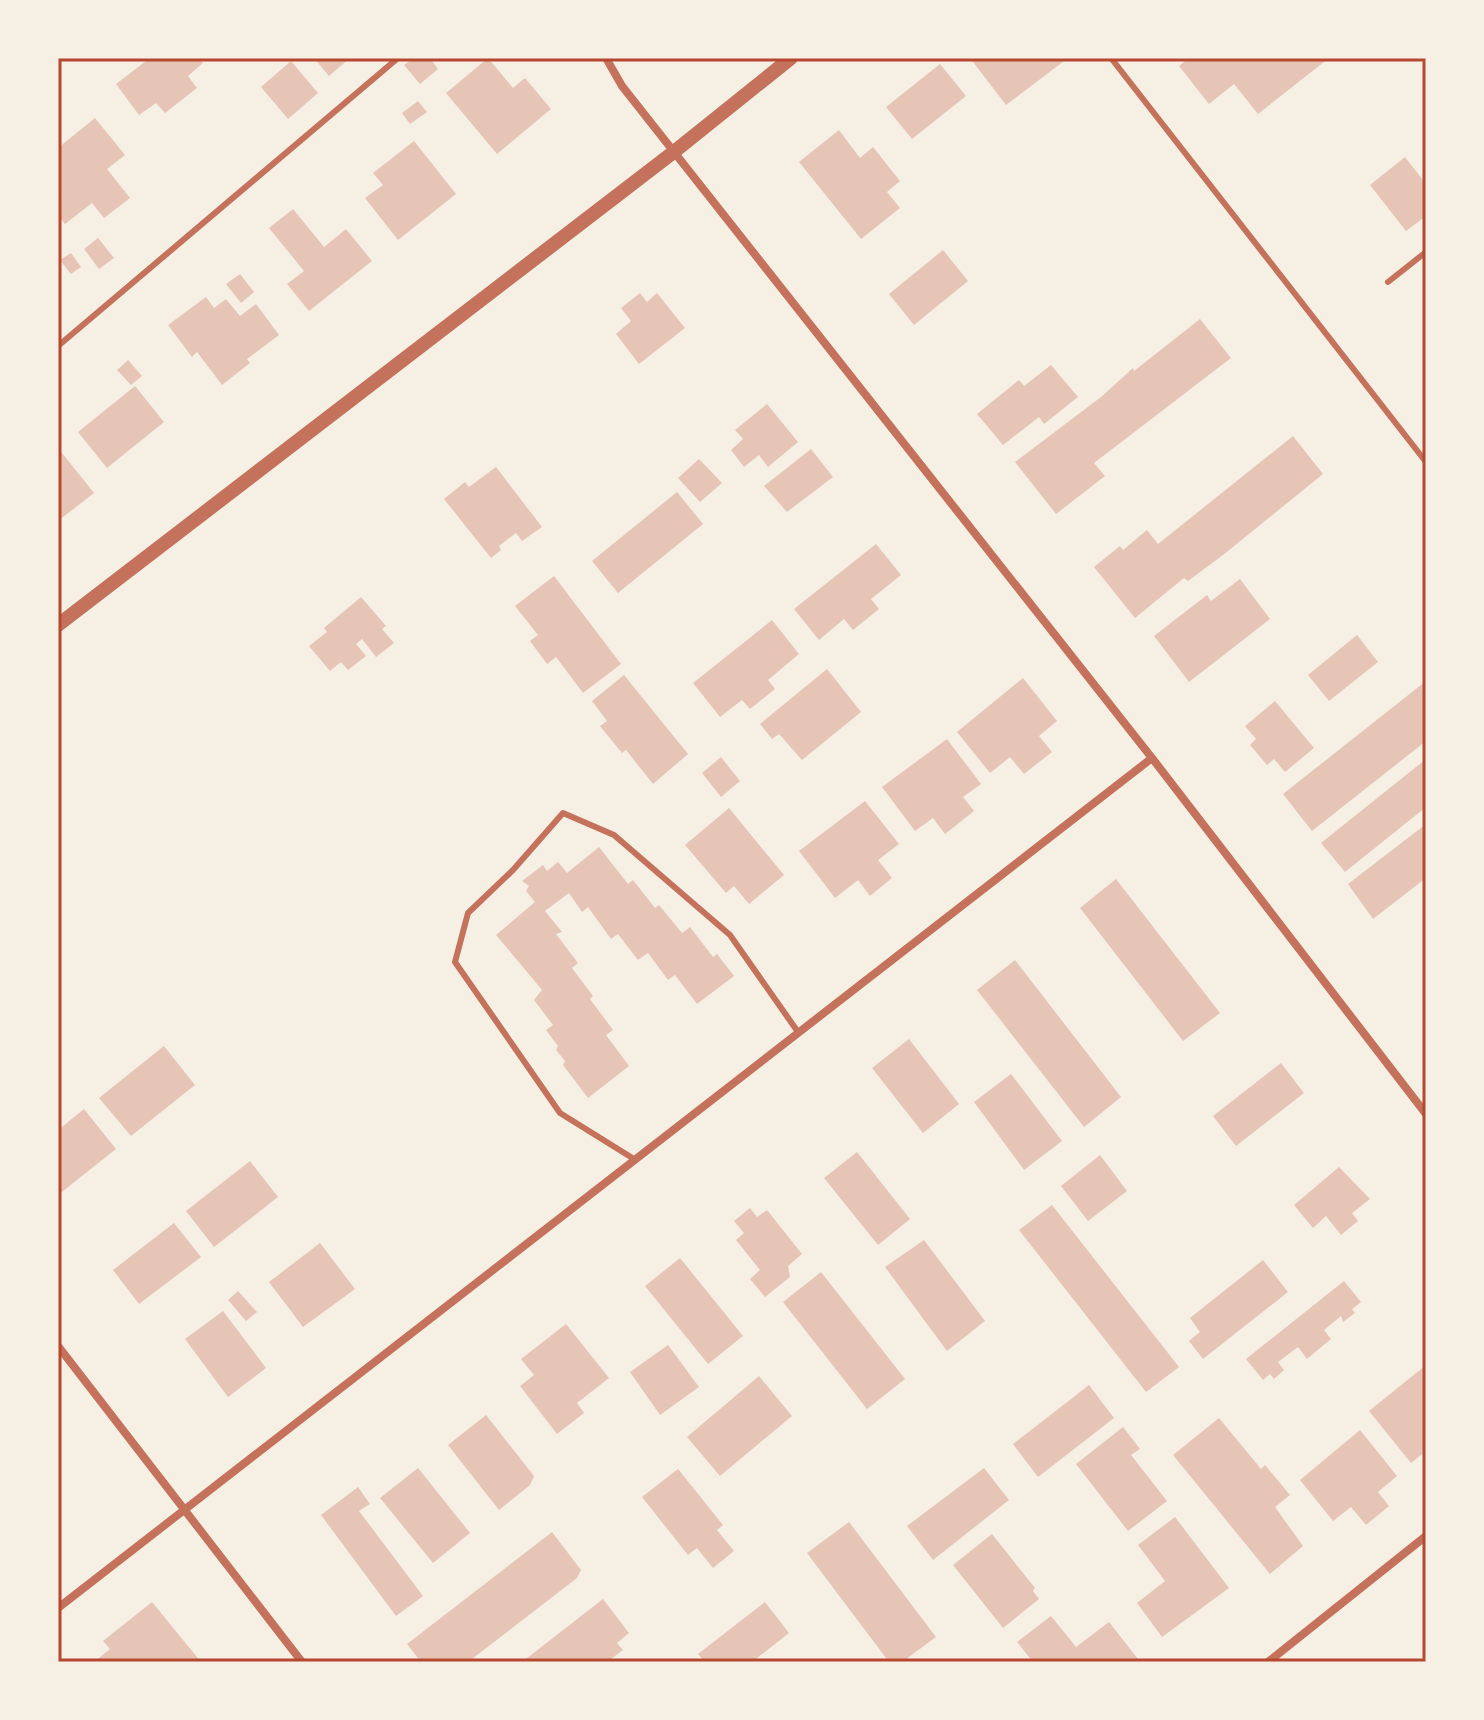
<svg xmlns="http://www.w3.org/2000/svg" width="1484" height="1720" font-family="Roboto,sans-serif">
  <style>
    .building { fill: #e6c5b7 }
    .lines { fill: none; stroke-linecap: round; stroke-linejoin: round }
    .service { stroke: #c5725c; stroke-width: 6 }
    .minor { stroke: #c5725c; stroke-width: 8 }
    .tertiary { stroke: #c5725c; stroke-width: 14 }
    .neatline { fill: none; stroke: #b5482f; stroke-width: 3 }
  </style>
  <rect width="100%" height="100%" fill="#f6efe4"/>
  <!-- building -->
  <path class="building" d="M 150,58 L 199,58 L 203,63 L 188,76 L 197,88 L 165,113 L 156,103 L 139,115 L 116,84 Z
    M 314,58 L 350,58 L 329,76 Z
    M 414,58 L 430,58 L 438,69 L 420,84 L 404,65 Z
    M 488,58 L 513,88 L 525,78 L 551,109 L 497,154 L 446,93 Z
    M 970,58 L 1068,58 L 1006,105 Z
    M 1189,58 L 1329,58 L 1258,114 L 1234,84 L 1209,104 L 1179,66 Z
    M 291,61 L 318,93 L 288,119 L 261,87 Z
    M 940,64 L 966,96 L 912,139 L 886,107 Z
    M 418,101 L 427,112 L 410,124 L 402,113 Z
    M 95,118 L 125,155 L 107,169 L 130,198 L 104,218 L 92,203 L 65,224 L 58,215 L 58,198 L 62,195 L 58,191 L 58,148 Z
    M 839,130 L 860,158 L 873,147 L 900,181 L 887,192 L 900,208 L 861,239 L 799,162 Z
    M 414,141 L 456,194 L 398,240 L 365,198 L 383,185 L 373,173 Z
    M 1405,157 L 1426,184 L 1426,216 L 1406,231 L 1370,185 Z
    M 293,209 L 324,247 L 346,229 L 372,261 L 309,311 L 287,284 L 304,271 L 269,228 Z
    M 98,238 L 114,258 L 99,269 L 84,249 Z
    M 943,250 L 968,281 L 914,325 L 889,294 Z
    M 71,253 L 81,267 L 71,274 L 60,260 Z
    M 240,274 L 254,292 L 241,303 L 226,284 Z
    M 640,293 L 647,302 L 657,293 L 685,328 L 639,364 L 616,334 L 631,321 L 621,308 Z
    M 206,297 L 214,308 L 226,299 L 240,316 L 256,304 L 279,335 L 247,359 L 250,363 L 222,385 L 197,352 L 192,357 L 168,325 Z
    M 1200,319 L 1231,358 L 1094,463 L 1105,476 L 1056,514 L 1015,462 L 1101,397 L 1133,368 L 1134,371 Z
    M 128,360 L 142,376 L 131,385 L 117,370 Z
    M 1051,365 L 1078,397 L 1044,424 L 1039,417 L 1003,445 L 977,414 L 1019,380 L 1024,386 Z
    M 135,386 L 164,422 L 107,468 L 78,432 Z
    M 767,404 L 798,442 L 768,467 L 759,455 L 744,467 L 731,450 L 743,439 L 735,430 Z
    M 1293,436 L 1323,474 L 1223,555 L 1188,581 L 1184,578 L 1135,618 L 1094,567 L 1120,546 L 1123,550 L 1147,530 L 1158,544 Z
    M 58,448 L 94,493 L 58,521 Z
    M 811,449 L 833,477 L 787,512 L 764,486 Z
    M 699,459 L 722,483 L 700,502 L 678,478 Z
    M 496,467 L 542,527 L 522,541 L 516,533 L 499,546 L 501,550 L 491,558 L 444,499 L 465,482 L 469,487 Z
    M 677,492 L 703,524 L 618,593 L 592,561 Z
    M 876,544 L 901,575 L 871,599 L 879,609 L 853,630 L 844,619 L 819,640 L 794,609 Z
    M 554,576 L 621,664 L 583,693 L 556,657 L 547,664 L 530,641 L 538,635 L 515,606 Z
    M 1240,579 L 1270,619 L 1189,682 L 1154,636 L 1207,595 L 1211,601 Z
    M 361,597 L 386,626 L 382,629 L 394,643 L 376,657 L 362,639 L 356,644 L 366,656 L 348,670 L 341,662 L 330,671 L 309,646 L 327,632 L 324,628 Z
    M 772,620 L 799,654 L 768,680 L 775,689 L 750,709 L 742,700 L 720,717 L 693,683 Z
    M 1357,635 L 1378,662 L 1329,701 L 1308,675 Z
    M 827,669 L 861,712 L 802,760 L 779,734 L 772,739 L 760,724 Z
    M 624,675 L 688,754 L 653,784 L 626,750 L 622,753 L 600,726 L 607,721 L 592,701 Z
    M 1023,678 L 1057,721 L 1039,736 L 1052,752 L 1024,774 L 1010,757 L 990,773 L 957,732 Z
    M 1426,681 L 1426,741 L 1312,831 L 1283,794 Z
    M 1275,701 L 1314,748 L 1285,772 L 1274,759 L 1267,765 L 1250,745 L 1256,739 L 1245,726 Z
    M 947,739 L 981,784 L 963,797 L 974,811 L 945,834 L 933,818 L 915,831 L 882,787 Z
    M 721,757 L 740,781 L 721,797 L 702,773 Z
    M 1426,759 L 1426,807 L 1345,872 L 1321,843 Z
    M 865,801 L 899,844 L 878,860 L 892,878 L 870,896 L 858,880 L 835,898 L 799,851 Z
    M 729,808 L 784,875 L 749,904 L 734,886 L 726,893 L 685,845 Z
    M 1426,824 L 1426,878 L 1373,919 L 1348,884 Z
    M 599,847 L 628,884 L 633,880 L 655,908 L 659,905 L 682,933 L 690,927 L 713,957 L 717,954 L 734,976 L 697,1004 L 675,975 L 668,980 L 648,953 L 638,960 L 618,934 L 611,939 L 588,907 L 582,912 L 569,893 L 545,911 L 562,932 L 556,934 L 578,963 L 572,968 L 593,996 L 590,999 L 613,1030 L 606,1035 L 629,1066 L 588,1098 L 563,1065 L 565,1061 L 556,1050 L 558,1046 L 546,1030 L 553,1025 L 534,1000 L 542,990 L 496,935 L 535,902 L 526,891 L 529,886 L 522,881 L 543,865 L 547,871 L 558,862 L 567,873 Z
    M 1116,879 L 1220,1013 L 1183,1041 L 1080,908 Z
    M 1015,960 L 1121,1097 L 1084,1127 L 977,990 Z
    M 909,1039 L 959,1104 L 923,1133 L 872,1068 Z
    M 164,1046 L 195,1085 L 131,1136 L 99,1098 Z
    M 1281,1063 L 1304,1093 L 1236,1146 L 1213,1116 Z
    M 1011,1074 L 1062,1141 L 1024,1170 L 974,1102 Z
    M 84,1109 L 116,1149 L 58,1195 L 58,1130 Z
    M 857,1152 L 910,1219 L 878,1245 L 824,1178 Z
    M 1100,1155 L 1127,1191 L 1088,1221 L 1061,1186 Z
    M 250,1161 L 278,1197 L 214,1247 L 186,1211 Z
    M 1339,1167 L 1370,1199 L 1352,1213 L 1358,1221 L 1341,1235 L 1326,1216 L 1313,1228 L 1294,1205 Z
    M 1052,1205 L 1179,1367 L 1146,1392 L 1019,1230 Z
    M 750,1208 L 757,1217 L 767,1210 L 802,1254 L 788,1266 L 790,1277 L 765,1297 L 750,1279 L 760,1270 L 736,1240 L 744,1233 L 734,1221 Z
    M 174,1223 L 201,1257 L 139,1304 L 113,1270 Z
    M 924,1240 L 985,1321 L 947,1351 L 885,1267 Z
    M 320,1243 L 355,1289 L 303,1327 L 269,1282 Z
    M 680,1258 L 743,1336 L 708,1364 L 645,1286 Z
    M 1263,1260 L 1288,1292 L 1203,1359 L 1189,1341 L 1200,1332 L 1190,1318 Z
    M 821,1272 L 905,1379 L 867,1409 L 783,1302 Z
    M 1344,1281 L 1361,1302 L 1352,1309 L 1355,1313 L 1343,1322 L 1341,1316 L 1324,1330 L 1331,1339 L 1307,1359 L 1298,1347 L 1278,1362 L 1284,1370 L 1274,1379 L 1270,1374 L 1263,1380 L 1246,1359 Z
    M 238,1291 L 257,1312 L 246,1321 L 228,1300 Z
    M 223,1311 L 266,1368 L 228,1397 L 185,1339 Z
    M 566,1324 L 609,1378 L 577,1403 L 584,1413 L 557,1434 L 520,1386 L 534,1375 L 521,1359 Z
    M 668,1345 L 699,1387 L 660,1415 L 630,1372 Z
    M 1426,1365 L 1426,1451 L 1411,1463 L 1369,1411 Z
    M 759,1376 L 792,1416 L 720,1476 L 687,1437 Z
    M 1089,1385 L 1114,1418 L 1038,1477 L 1013,1444 Z
    M 486,1415 L 534,1476 L 530,1485 L 499,1510 L 448,1445 Z
    M 1219,1418 L 1261,1469 L 1265,1465 L 1290,1495 L 1275,1507 L 1303,1546 L 1270,1574 L 1173,1455 Z
    M 1123,1427 L 1140,1449 L 1131,1455 L 1167,1501 L 1128,1531 L 1076,1464 Z
    M 1360,1430 L 1397,1476 L 1378,1492 L 1389,1506 L 1366,1525 L 1351,1507 L 1333,1521 L 1300,1480 Z
    M 418,1468 L 470,1533 L 433,1563 L 380,1498 Z
    M 984,1468 L 1009,1500 L 933,1560 L 907,1526 Z
    M 678,1469 L 723,1525 L 717,1530 L 734,1551 L 713,1568 L 697,1548 L 688,1555 L 642,1497 Z
    M 358,1487 L 370,1504 L 359,1511 L 423,1596 L 396,1616 L 321,1515 Z
    M 1175,1517 L 1229,1588 L 1162,1637 L 1137,1603 L 1165,1581 L 1138,1545 Z
    M 849,1522 L 936,1637 L 902,1662 L 889,1662 L 807,1553 Z
    M 552,1532 L 581,1570 L 577,1578 L 468,1662 L 421,1662 L 407,1644 Z
    M 992,1534 L 1035,1588 L 1033,1591 L 1039,1599 L 1003,1628 L 953,1565 Z
    M 603,1599 L 629,1633 L 617,1643 L 623,1650 L 607,1662 L 522,1662 Z
    M 152,1602 L 201,1662 L 94,1662 L 110,1649 L 103,1641 Z
    M 765,1602 L 789,1633 L 752,1662 L 705,1662 L 698,1654 Z
    M 1051,1616 L 1076,1647 L 1109,1622 L 1138,1659 L 1134,1662 L 1033,1662 L 1017,1642 Z"/>
  <g class="lines">
    <!-- service -->
    <path class="service" d="M 1111,58 L 1426,462
      M 1388,282 L 1426,252
      M 58,346 L 398,58
      M 634,1159 L 560,1113 L 455,962 L 468,913 L 513,870 L 563,813 L 614,835 L 730,935 L 798,1032"/>
    <!-- minor -->
    <path class="minor" d="M 606,58 L 622,86 L 1152,758 L 1426,1114
      M 58,1346 L 302,1662
      M 58,1608 L 1152,758
      M 1268,1662 L 1426,1536"/>
    <!-- tertiary -->
    <path class="tertiary" d="M 58,625 L 675,151 L 791,58"/>
  </g>
  <!-- border -->
  <rect width="1484" height="1720" fill="none" stroke="#f6efe4" stroke-width="120"/>
  <rect x="60" y="60" width="1364" height="1600" class="neatline"/>
</svg>
